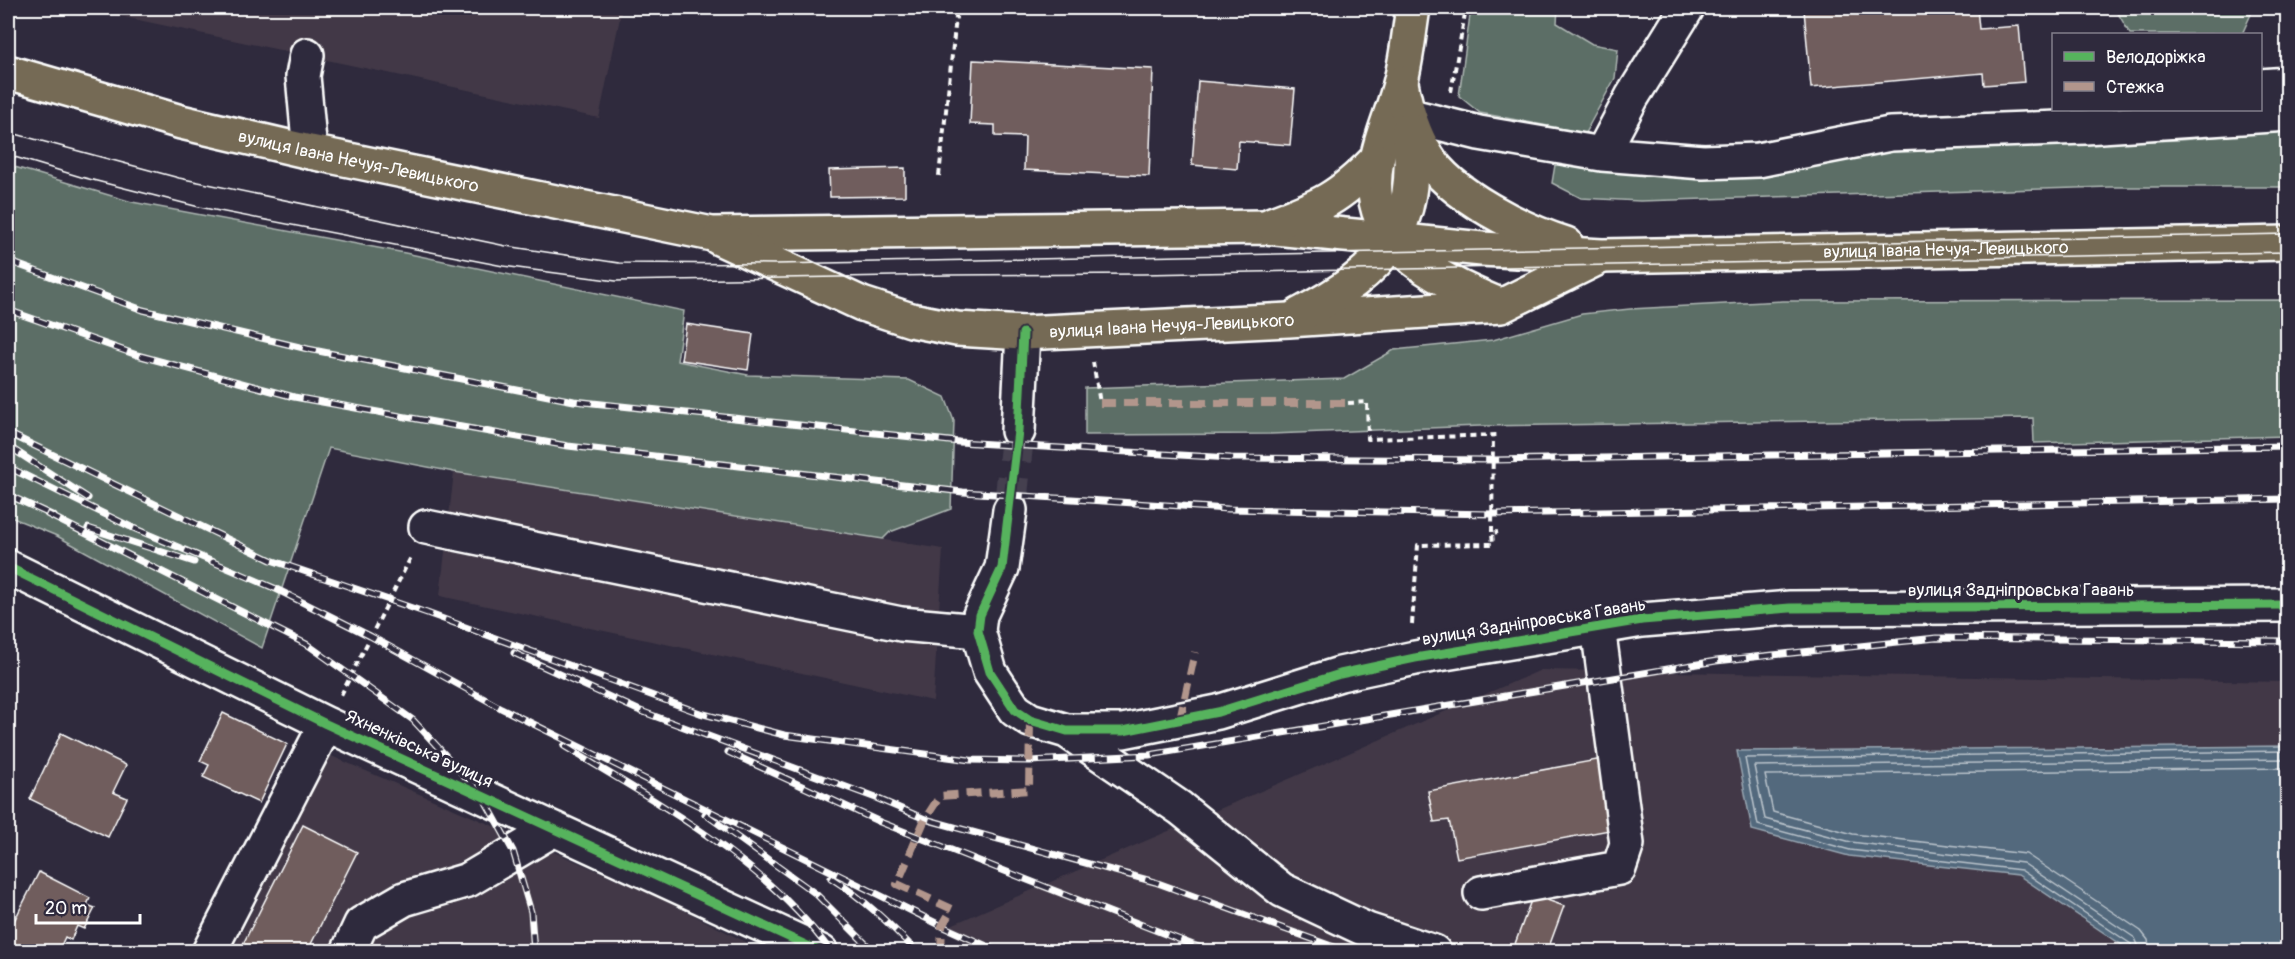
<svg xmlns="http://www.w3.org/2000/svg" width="2295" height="959" font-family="Pangolin,sans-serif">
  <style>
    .built { fill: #423947 }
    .green { fill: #5b6e66; stroke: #adb6b2; stroke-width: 1.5 }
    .water { fill: #52697d; stroke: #97a5b1; stroke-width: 1.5 }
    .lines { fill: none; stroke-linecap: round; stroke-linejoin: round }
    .shore { stroke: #bac3cb; stroke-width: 1.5 }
    .building { fill: #705d5d; stroke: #fff; stroke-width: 1.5 }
    .minor-tunnel { stroke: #443f50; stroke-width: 33; stroke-dasharray: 33 16; stroke-linecap: butt }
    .minor-casing { stroke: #fff; stroke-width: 38 }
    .major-casing { stroke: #fff; stroke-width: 38 }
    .path { stroke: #fff; stroke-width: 4; stroke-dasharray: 6 4.5; stroke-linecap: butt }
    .minor { stroke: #2f2a3d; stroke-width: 33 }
    .major { stroke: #756a55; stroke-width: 33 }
    .tram { stroke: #fff; stroke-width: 1.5 }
    .rail-casing { stroke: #fff; stroke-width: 7 }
    .rail { stroke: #2f2a3d; stroke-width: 4.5; stroke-dasharray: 14; stroke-linecap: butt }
    .quiet { stroke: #b2968c; stroke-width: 8; stroke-dasharray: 15 8; stroke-linecap: butt }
    .cycleway-casing { stroke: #2f2a3d; stroke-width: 13 }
    .cycleway { stroke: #56b35d; stroke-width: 9 }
    .labels { text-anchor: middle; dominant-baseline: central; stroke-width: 6; stroke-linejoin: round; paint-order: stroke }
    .street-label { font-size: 18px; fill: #fff; stroke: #2f2a3d }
  </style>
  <rect width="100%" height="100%" fill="#2f2a3d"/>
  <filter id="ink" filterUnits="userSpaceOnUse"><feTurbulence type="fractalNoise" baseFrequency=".0167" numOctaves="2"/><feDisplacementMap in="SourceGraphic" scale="12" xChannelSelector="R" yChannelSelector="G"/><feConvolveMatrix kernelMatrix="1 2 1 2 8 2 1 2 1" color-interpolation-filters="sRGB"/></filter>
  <g filter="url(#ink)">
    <!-- built -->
    <path class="built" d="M 117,8 L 622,8 L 599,118 L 115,15 Z
      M 454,472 L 943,549 L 933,701 L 440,596 Z
      M 1541,670 L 2287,682 L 2287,951 L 984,952 L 942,929 Z
      M 329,755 L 658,897 L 763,951 L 232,952 Z"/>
    <!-- green -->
    <path class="green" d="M 1471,8 L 1558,8 L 1557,23 L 1592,44 L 1618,49 L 1615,78 L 1585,133 L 1480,113 L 1459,96 Z
      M 2115,8 L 2287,8 L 2288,12 L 2252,12 L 2242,34 L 2130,34 Z
      M 2287,130 L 2287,187 L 2110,187 L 1640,201 L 1581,198 L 1552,183 L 1555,165 L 1570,159 L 2180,140 Z
      M 8,165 L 132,202 L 405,253 L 684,311 L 677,361 L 748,375 L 909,380 L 945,397 L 954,421 L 951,509 L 890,532 L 883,539 L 454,472 L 329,448 L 262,648 L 57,536 L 8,516 Z
      M 2287,300 L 2287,436 L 2034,443 L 2033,418 L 1480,426 L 1271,434 L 1085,435 L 1085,388 L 1344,379 L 1394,350 L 1493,340 L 1582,314 L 1630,309 L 1783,301 Z"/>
    <!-- water -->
    <path class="water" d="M 2287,746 L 2287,952 L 2131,951 L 2018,875 L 1849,856 L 1752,830 L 1737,751 Z"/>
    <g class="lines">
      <!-- shore -->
      <path class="shore" d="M 2133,952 L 2131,944 L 2021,870 L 1850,850 L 1758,825 L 1745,758 L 2288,751
        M 2141,952 L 2135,938 L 2023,863 L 1851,842 L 1765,819 L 1754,766 L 2288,759
        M 2150,952 L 2148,940 L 2141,931 L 2026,854 L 1853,834 L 1773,812 L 1765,775 L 2288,768"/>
    </g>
    <!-- building -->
    <path class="building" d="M 1836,8 L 1977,8 L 1979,29 L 2019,26 L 2024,82 L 1984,85 L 1983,73 L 1811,88 L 1804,10 Z
      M 973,60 L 1153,69 L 1149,176 L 1024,170 L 1025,137 L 995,136 L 995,125 L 970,124 Z
      M 1198,81 L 1295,89 L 1290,145 L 1239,141 L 1237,169 L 1192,165 Z
      M 905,168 L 905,196 L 830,197 L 829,170 Z
      M 686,324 L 753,334 L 748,370 L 681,360 Z
      M 223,713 L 287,744 L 259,803 L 203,777 L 209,765 L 200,761 Z
      M 61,733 L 126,765 L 113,792 L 127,798 L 108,837 L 30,799 Z
      M 1602,759 L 1615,829 L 1457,858 L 1449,820 L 1434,822 L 1428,791 Z
      M 303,825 L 357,852 L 307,952 L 239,952 Z
      M 39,872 L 90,898 L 87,905 L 95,908 L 84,929 L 77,926 L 71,940 L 65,937 L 58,952 L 8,952 L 8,933 Z
      M 1533,895 L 1564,906 L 1547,952 L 1512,952 Z"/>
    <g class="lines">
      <!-- minor-tunnel -->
      <path class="minor-tunnel" d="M 1010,510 L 1018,431"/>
      <!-- minor casing -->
      <g class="minor-casing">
        <path id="minor" d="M 307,55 L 303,76 L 310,152
          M 2260,86 L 2288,84
          M 1407,115 L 1479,133 L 1602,154 L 1703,162 L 1758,160 L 1890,134 L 2085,127 L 2288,114
          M 1602,154 L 1632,97 L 1687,8
          M 1018,431 L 1023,333
          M 1010,510 L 1002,568 L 980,615 L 978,631 L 990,672 L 1015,710 L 1030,720 L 1067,731 L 1123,731 L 1218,712 L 1340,674 L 1415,658 L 1642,620 L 1790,608 L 2288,605
          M 426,527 L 901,624 L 978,631
          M 8,567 L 326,724 L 821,952
          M 1067,731 L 1180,808 L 1282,890 L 1367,930 L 1434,952
          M 1481,893 L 1619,868 L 1627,844 L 1598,627
          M 209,952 L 326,724
          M 348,952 L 361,924 L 404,899 L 468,880 L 554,829"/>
      </g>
      <!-- major casing -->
      <g class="major-casing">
        <g id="major">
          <path d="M 1413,8 C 1409,32 1407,57 1401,80 C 1395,107 1382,133 1377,160 C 1360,243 1433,277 1497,304"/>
          <path id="s1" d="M 8,72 L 181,122 L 310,152 L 712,234 L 1266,227 L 1482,249 L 1602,256 L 2288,243"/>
          <path d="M 1401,83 C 1406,109 1413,133 1427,156 C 1450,195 1524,231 1566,244"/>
          <path d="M 1272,224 C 1321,206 1339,198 1376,160"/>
          <path id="s2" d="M 719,238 L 862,304 L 911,320 L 957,329 L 1023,333 L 1289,320 L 1501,306 L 1600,257"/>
          <path d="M 1299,315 C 1384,271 1421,229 1409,129"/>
        </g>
      </g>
      <!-- path -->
      <path class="path" d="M 1451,92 L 1466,8
        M 939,176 L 957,8
        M 1093,362 L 1100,403
        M 1348,403 L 1367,402 L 1368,439 L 1500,435
        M 1492,532 L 1493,434
        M 1412,624 L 1418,545 L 1493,544 L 1492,533 L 1498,532
        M 341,695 L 411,557"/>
      <!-- minor -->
      <use href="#minor" class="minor"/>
      <!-- major -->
      <use href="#major" class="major"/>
      <!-- tram -->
      <path class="tram" d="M 8,132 L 179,178 L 506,246 L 619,263 L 776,264 L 2288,234
        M 8,155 L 81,177 L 199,207 L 503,266 L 616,281 L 949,275 L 1143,274 L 2288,252"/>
      <!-- rail casing -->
      <g class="rail-casing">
        <path id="rail" d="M 8,261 L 143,310 L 308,349 L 574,401 L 959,442 L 1231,458 L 1494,460 L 2288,446
          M 8,310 L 137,355 L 294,397 L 568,446 L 963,492 L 1228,509 L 1493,514 L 2288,499
          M 8,433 L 271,560 L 427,613 L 700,713 L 784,735 L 970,760 L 1030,761 L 1149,755 L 1716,661 L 1936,638 L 2288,641
          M 8,446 L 88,498
          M 8,467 L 131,527 L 274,588 L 370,636 L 501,708 L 942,926 L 1000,952
          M 8,495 L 54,516
          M 47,514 L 308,645 L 413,720 L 482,795 L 513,851 L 531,912 L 534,952
          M 88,528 L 194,562
          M 514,653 L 638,710 L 876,798 L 925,819 L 1155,882 L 1348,952
          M 564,746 C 659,804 765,860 831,952
          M 728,752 L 880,822 L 1211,952
          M 705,814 L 816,894 L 874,952
          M 831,878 C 864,899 890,924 917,952"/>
      </g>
      <!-- rail -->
      <use href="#rail" class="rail"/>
      <!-- quiet -->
      <path class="quiet" d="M 1100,403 L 1348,403
        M 1180,720 L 1195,652
        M 941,952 L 942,926 L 952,909 L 897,884 L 925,819 L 940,796 L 1029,790 L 1030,720"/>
      <!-- cycleway casing -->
      <g class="cycleway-casing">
        <path id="cycleway" d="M 1023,333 L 1018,431 L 1002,568 L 980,615 L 978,631 L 990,672 L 1015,710 L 1030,720 L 1067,731 L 1123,731 L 1218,712 L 1340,674 L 1415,658 L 1642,620 L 1790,608 L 2288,605
          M 8,567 L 326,724 L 821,952"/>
      </g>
      <!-- cycleway -->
      <use href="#cycleway" class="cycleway"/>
    </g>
  </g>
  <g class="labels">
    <!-- street labels -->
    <g class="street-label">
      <text stroke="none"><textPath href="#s1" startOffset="362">вулиця Івана Нечуя-Левицького</textPath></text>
      <text stroke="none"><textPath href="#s1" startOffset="1958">вулиця Івана Нечуя-Левицького</textPath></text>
      <text stroke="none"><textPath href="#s2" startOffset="471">вулиця Івана Нечуя-Левицького</textPath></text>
      <text x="2021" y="590">вулиця Задніпровська Гавань</text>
      <text transform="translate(1534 622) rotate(-9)">вулиця Задніпровська Гавань</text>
      <text transform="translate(419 749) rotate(25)">Яхненківська вулиця</text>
    </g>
  </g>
  <!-- margin -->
  <rect width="2295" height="959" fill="none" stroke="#2f2a3d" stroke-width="30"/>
  <rect x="15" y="15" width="2265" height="929" fill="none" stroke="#fff" stroke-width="2" filter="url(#ink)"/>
  <!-- legend -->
  <rect x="2052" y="33" width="210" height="78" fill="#2f2a3d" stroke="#827f8b" stroke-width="1.5"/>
  <rect x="2064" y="52" width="30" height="9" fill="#56b35d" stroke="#827f8b" stroke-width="1.5"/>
  <text x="2106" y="63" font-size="18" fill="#ffffff">Велодоріжка</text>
  <rect x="2064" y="82" width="30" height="9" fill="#b2968c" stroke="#827f8b" stroke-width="1.5"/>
  <text x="2106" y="93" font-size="18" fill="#ffffff">Стежка</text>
  <!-- scale -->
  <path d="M36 914v9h104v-9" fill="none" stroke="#ffffff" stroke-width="3"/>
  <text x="45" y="914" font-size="18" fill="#ffffff" stroke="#2f2a3d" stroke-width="4.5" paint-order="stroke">20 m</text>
</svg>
